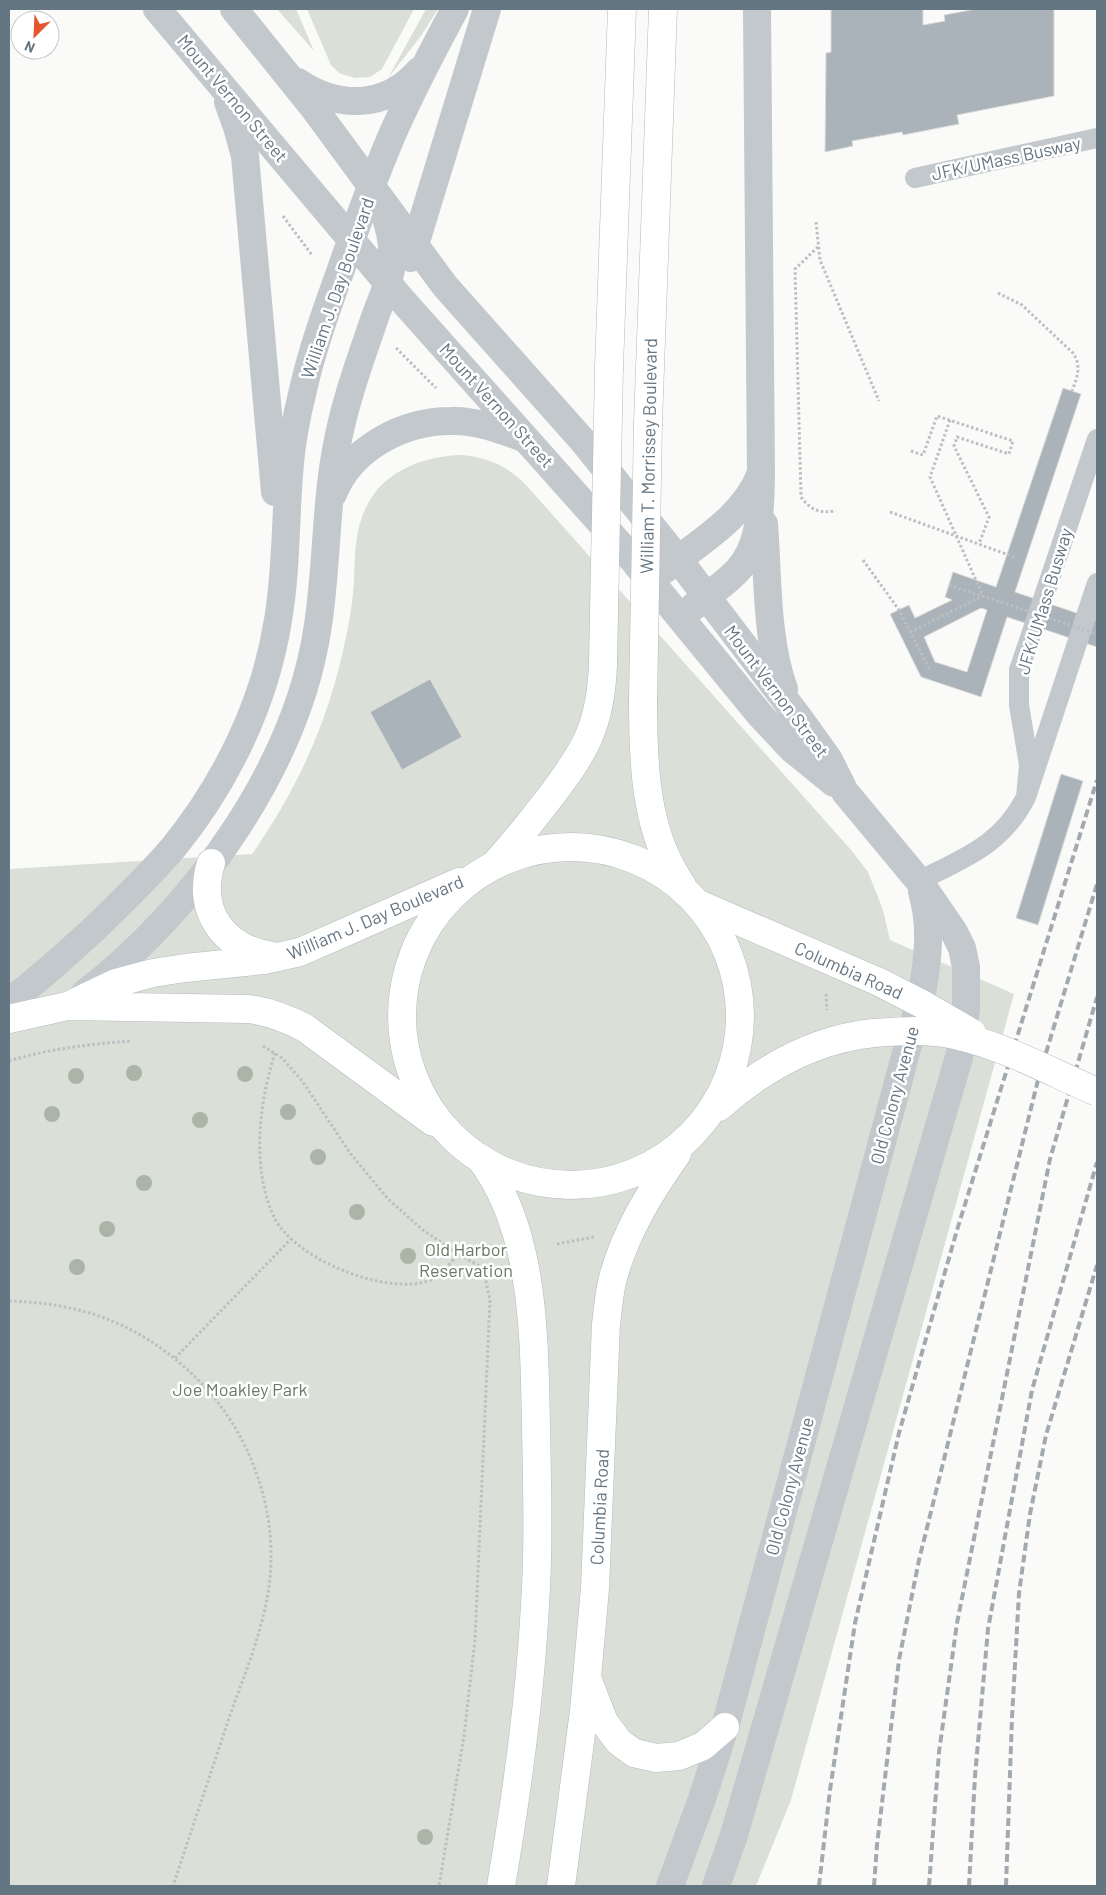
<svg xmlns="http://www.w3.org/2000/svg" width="1106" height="1895" font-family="Barlow,sans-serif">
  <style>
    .green { fill: #dadfd7 }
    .building { fill: #aab3b9; stroke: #dcdcda; fill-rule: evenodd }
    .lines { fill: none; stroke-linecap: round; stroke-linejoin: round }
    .primary-casing { stroke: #b5babe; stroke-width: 29 }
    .path { stroke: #bbbfc2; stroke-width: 3; stroke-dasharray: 2.5 2.5; stroke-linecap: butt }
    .service { stroke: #c3c8cc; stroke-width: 20 }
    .tertiary { stroke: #c3c8cc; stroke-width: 28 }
    .primary { stroke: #fff; stroke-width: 28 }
    .rail { stroke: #a2aab0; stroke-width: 4; stroke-dasharray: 8 4; stroke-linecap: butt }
    .primary-bridge-casing { stroke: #b5babe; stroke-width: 29; stroke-linecap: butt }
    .path-bridge { stroke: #bbbfc2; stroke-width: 3; stroke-dasharray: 2.5 2.5; stroke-linecap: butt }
    .primary-bridge { stroke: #fff; stroke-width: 28 }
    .tree { fill: #aab4a7 }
    .labels { text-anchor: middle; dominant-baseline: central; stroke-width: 5; stroke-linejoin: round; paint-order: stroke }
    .street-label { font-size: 18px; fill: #657683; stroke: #fff }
    .park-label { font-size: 18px; fill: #687a64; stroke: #fff }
  </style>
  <rect width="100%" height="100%" fill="#fafaf8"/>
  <!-- green -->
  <path class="green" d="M 277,9 L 296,9 L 314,51 Z
    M 307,9 L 414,9 L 382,69 L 370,77 L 355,78 L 339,73 L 331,65 Z
    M 426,9 L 438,9 L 421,36 L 388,78 Z
    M 461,455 C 487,457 508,466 526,485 L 852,851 L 868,872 L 883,910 L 890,940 L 1014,994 L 791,1800 L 756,1886 L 9,1886 L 9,869 L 252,854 C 299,787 330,717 346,637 C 350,618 353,599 354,581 C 355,550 355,520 374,494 C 394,467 429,456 461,455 Z"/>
  <!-- building -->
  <path class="building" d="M 831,9 L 923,9 L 923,25 L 945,21 L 944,15 L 976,9 L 1054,9 L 1054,96 L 957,115 L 959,124 L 903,135 L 902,132 L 852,141 L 853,146 L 825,152 L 826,53 L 831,52 Z
    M 1063,388 L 1081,394 L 1015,592 L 1097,620 L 1097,647 L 1007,617 L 981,697 L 921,677 L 890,614 L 909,605 L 915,618 L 952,600 L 945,597 L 953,572 L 996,587 ZM 981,608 L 987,610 L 967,672 L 935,662 L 924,637 Z
    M 430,679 L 462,737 L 402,770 L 370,712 Z
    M 1061,774 L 1083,781 L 1038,925 L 1016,918 Z"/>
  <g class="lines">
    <!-- primary casing -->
    <g class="primary-casing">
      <path id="primary" d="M 609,367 L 622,9
        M 648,423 L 663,9
        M 643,702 C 643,764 645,833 682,885
        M402 1016a169 169 0 1 1 338 0a169 169 0 1 1-338 0Z
        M 211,863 C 196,912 224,949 273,956
        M 496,863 C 514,843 531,822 547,801 C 585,752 601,726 603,663
        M 699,904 L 879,982
        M 70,1005 L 116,983 L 153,973 L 185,968 L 264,960 L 300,952 L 459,882
        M 9,1019 L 67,1006 L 249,1009 C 269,1012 286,1018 305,1028 L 433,1122
        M 719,1107 C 764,1067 814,1039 874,1033
        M 480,1158 C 535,1230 534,1337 536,1424 C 537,1484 539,1545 535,1605 C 530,1699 517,1793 501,1886
        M 589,1683 L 604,1722 L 619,1742 L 634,1753 L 656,1758 L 679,1756 L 703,1746 L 725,1727
        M 561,1886 L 584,1711 L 595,1588 L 606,1324 C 608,1309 609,1293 613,1278 C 625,1233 650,1192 677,1154"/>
    </g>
    <!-- path -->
    <path class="path" d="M 283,216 L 312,255
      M 816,222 L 820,260 L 879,401
      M 818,247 L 795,269 L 801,497 C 811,511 820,513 836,511
      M 998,293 L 1022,305 L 1073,353 C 1082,366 1077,378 1072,391
      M 396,348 L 436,388
      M 911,451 L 923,455 L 937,416 L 1013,441 L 1009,454 L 957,437 L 954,446 L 989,517 L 979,544
      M 890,512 L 1017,558
      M 863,560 L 899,610 L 930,670
      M 910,632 L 983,596
      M 826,994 L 827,1010
      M 263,1046 L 282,1058 L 303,1082 L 350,1153 L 388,1199 L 423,1230 L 458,1254 L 483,1268 L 490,1300 L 475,1640 L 464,1736 L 439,1886
      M 275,1053 C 259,1103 251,1168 274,1217 C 294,1259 387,1297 431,1280 C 443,1275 450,1263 458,1254
      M 9,1061 C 48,1049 90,1044 131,1041
      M 557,1244 L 594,1237
      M 9,1301 C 81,1303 137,1323 190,1372 C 251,1428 283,1517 267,1599 C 259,1641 242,1681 228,1721 C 210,1776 191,1831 173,1886
      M 175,1358 L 291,1239"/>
    <!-- service -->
    <path class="service" d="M 915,178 L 1097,138
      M 1026,797 L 1029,765 L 1019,705 L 1019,670 L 1097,439
      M 919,881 C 964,858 1002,845 1026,797 L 1097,583"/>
    <!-- tertiary -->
    <path class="tertiary" d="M 157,9 L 402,300 L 624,549 L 761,716 L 792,749 L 834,783
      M 234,9 L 313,107 L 445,286 L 583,441 L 678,559 L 799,718 L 829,760 L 845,792 L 919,881 L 954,932 L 962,948 L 966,967 L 966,1010 L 959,1057 L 950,1088 L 734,1835 L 716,1886
      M 298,82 C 338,109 386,109 419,71
      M 228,102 L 237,127 L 245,156 L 275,492
      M 411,258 L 487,9
      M 333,494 C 351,448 403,421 451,421 C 476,420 502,430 526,439
      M 764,524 C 768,576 766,640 784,689
      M 664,570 C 698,543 744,517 760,475
      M 693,607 C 708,595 725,584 738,570 C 762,544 760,507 761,474 L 757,9
      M 85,993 C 195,909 298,765 318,625 C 328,559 325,491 341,426 C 349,389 363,353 375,317 C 381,300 390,282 392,263 C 394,245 390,229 384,212
      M 9,1002 C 39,979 67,954 94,929 C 121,903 149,876 173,848 C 226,783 265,703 278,620 C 287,568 285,515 290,463 C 292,438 297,414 303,390 C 312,350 326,311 340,272 C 356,226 373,180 392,135 C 411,92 433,50 455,9
      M 670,1886 L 702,1799 L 725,1727 L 922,993 C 928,960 932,925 922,892"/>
    <!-- primary -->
    <use href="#primary" class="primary"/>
    <!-- rail -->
    <path class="rail" d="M 819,1886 L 830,1790 L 855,1623 L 899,1433 L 957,1230 L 1097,780
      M 874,1886 L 877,1845 L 899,1660 L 919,1560 L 1039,1076 L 1097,884
      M 929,1886 L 939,1752 L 957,1623 L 1050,1159 L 1097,997
      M 969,1886 L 975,1776 L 988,1629 L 1032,1390 L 1097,1162
      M 1006,1886 L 1012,1718 L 1019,1593 L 1030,1514 L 1046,1435 L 1097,1265"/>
    <!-- primary-bridge casing -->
    <g class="primary-bridge-casing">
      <path id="primary-bridge" d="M 603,663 L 609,367
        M 643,702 L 648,423
        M 879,982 L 924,1005 L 972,1033
        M 874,1033 C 901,1031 928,1029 955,1035 C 1004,1046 1051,1072 1097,1092"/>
    </g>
    <!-- path-bridge -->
    <path class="path-bridge" d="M 950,420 L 930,477 L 983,596
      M 949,585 L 1097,634"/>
    <!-- primary-bridge -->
    <use href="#primary-bridge" class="primary-bridge"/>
  </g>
  <!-- trees -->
  <g class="tree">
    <circle cx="134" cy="1073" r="8"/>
    <circle cx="245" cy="1074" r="8"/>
    <circle cx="76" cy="1076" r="8"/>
    <circle cx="288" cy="1112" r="8"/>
    <circle cx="52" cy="1114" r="8"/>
    <circle cx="200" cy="1120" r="8"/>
    <circle cx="318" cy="1157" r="8"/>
    <circle cx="144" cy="1183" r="8"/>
    <circle cx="357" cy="1212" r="8"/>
    <circle cx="107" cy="1229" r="8"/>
    <circle cx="408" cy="1256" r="8"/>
    <circle cx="77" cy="1267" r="8"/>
    <circle cx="425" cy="1837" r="8"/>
  </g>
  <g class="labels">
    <!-- street labels -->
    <g class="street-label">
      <text transform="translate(233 98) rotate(50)">Mount Vernon Street</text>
      <text transform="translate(1006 158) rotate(-12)">JFK/UMass Busway</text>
      <text transform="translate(337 288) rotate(-71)">William J. Day Boulevard</text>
      <text transform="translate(497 405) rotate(48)">Mount Vernon Street</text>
      <text transform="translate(648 456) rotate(-89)">William T. Morrissey Boulevard</text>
      <text transform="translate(1044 601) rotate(-73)">JFK/UMass Busway</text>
      <text transform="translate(777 691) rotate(53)">Mount Vernon Street</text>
      <text transform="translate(375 917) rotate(-23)">William J. Day Boulevard</text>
      <text transform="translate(849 970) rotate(24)">Columbia Road</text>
      <text transform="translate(894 1095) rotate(-75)">Old Colony Avenue</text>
      <text transform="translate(789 1486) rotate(-75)">Old Colony Avenue</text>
      <text transform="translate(599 1507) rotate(-87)">Columbia Road</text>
    </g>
    <!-- park labels -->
    <g class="park-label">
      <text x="466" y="1249">Old Harbor<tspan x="466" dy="21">Reservation</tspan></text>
      <text x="240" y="1389">Joe Moakley Park</text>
    </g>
  </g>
  <!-- border -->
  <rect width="1106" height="1895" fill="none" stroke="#657683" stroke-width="20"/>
  <!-- north arrow -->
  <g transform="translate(35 35) rotate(204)"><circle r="24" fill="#ffffff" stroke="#c1c8cd"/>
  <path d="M0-4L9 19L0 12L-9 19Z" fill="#e4572e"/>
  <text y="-8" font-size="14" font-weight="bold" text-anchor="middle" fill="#657683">N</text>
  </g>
</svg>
